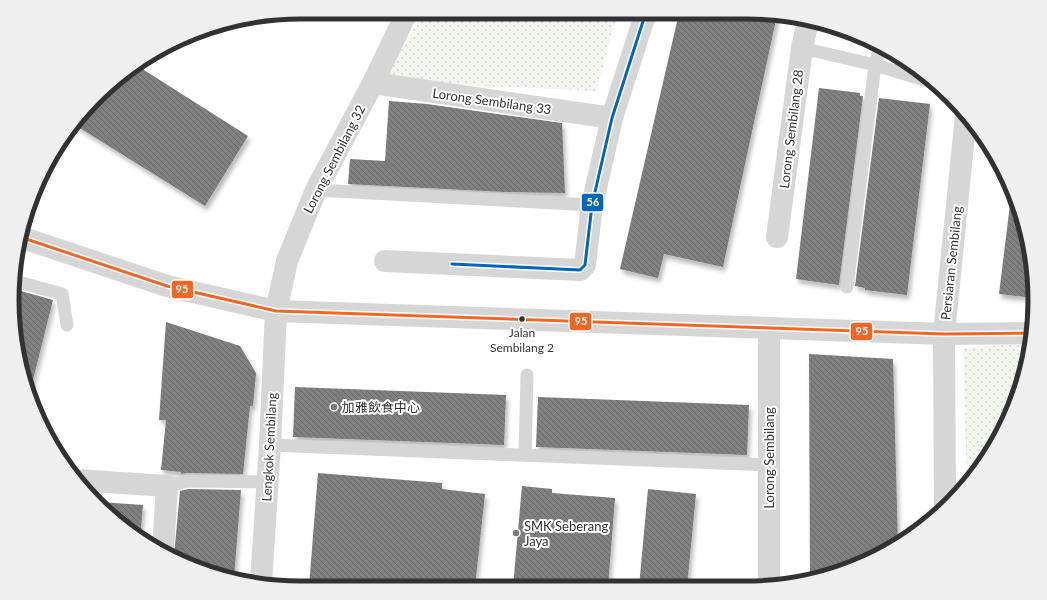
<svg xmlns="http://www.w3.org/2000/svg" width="1047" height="600" font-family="Lato,'Noto Sans SC',sans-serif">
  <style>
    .grass { fill: url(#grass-dots) }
    .building { fill: url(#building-back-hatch); filter: url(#shadow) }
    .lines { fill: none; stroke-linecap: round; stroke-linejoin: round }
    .service { stroke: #d6d6d6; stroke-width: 13 }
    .minor { stroke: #d6d6d6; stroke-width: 22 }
    .bus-1-casing { stroke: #fff; stroke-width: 6 }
    .bus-2-casing { stroke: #fff; stroke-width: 6 }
    .bus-1 { stroke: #f26522; stroke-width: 3 }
    .bus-2 { stroke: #0065bd; stroke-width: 3 }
    .bus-dot { fill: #323232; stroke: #fff; stroke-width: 1.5 }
    .poi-dot { fill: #7a7a7a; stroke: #fff; stroke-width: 1.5 }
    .labels { text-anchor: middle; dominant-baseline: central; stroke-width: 4; stroke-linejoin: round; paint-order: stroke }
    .bus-label { font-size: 12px; fill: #323232; stroke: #fff }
    .street-label { font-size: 13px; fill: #323232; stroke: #fff }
    .poi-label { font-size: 13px; fill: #323232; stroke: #fff; text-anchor: start }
    .rim { fill: none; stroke: #323232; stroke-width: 5 }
    .line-badge { stroke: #fff; stroke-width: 1.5 }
    .badge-label { font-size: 11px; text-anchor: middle; font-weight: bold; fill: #fff }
  </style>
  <defs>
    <pattern id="grass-dots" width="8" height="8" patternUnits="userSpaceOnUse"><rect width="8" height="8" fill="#f2f6ee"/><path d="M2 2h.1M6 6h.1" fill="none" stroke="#d0d3cd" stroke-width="1.8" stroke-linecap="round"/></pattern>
    <pattern id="building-back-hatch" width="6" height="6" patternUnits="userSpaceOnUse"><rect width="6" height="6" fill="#808080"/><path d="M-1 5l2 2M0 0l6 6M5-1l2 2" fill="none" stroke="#696969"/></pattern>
    <filter id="shadow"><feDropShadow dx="2.5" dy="4.5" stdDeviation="2" flood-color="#0004"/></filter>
  </defs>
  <rect width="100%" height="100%" fill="#fff"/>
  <!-- grass -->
  <path class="grass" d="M 424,12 L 618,12 L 596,91 L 383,81 Z
    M 1031,343 L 1030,356 L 1013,410 L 987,460 L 967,484 L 963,348 Z"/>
  <!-- building -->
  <path class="building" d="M 679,13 L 766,13 L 777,15 L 723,267 L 664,254 L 658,278 L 620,269 Z
    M 136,65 L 248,136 L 205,206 L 75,125 L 125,71 Z
    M 819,88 L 860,93 L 860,96 L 863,96 L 839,285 L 796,279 Z
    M 879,98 L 930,104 L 907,295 L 865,290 L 865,288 L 855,286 Z
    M 389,101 L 427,104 L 562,123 L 565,193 L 504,192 L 348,184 L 350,159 L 385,161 Z
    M 1012,188 L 1029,244 L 1035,298 L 999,294 Z
    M 14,289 L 53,300 L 29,396 L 27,393 L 12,300 Z
    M 166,322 L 240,346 L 256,373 L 253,406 L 250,406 L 243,474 L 187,473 L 181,474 L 181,472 L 161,470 L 166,420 L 159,420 Z
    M 809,354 L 893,359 L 898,544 L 891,549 L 839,573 L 810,579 Z
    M 295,387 L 506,395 L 504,445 L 293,437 Z
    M 538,397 L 749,405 L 747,455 L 536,447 Z
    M 318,473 L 442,483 L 442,489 L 485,494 L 475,587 L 309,587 Z
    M 522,486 L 552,489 L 552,493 L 615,498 L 608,587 L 513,587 Z
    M 188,489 L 241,490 L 234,578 L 207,573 L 174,556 L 180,491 Z
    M 648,489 L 696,494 L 687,587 L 639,587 Z
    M 100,502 L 143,505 L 140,540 L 103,505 Z"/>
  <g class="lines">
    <!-- service -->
    <path class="service" d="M 802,48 L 875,65 L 935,83
      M 316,190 L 592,205
      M 15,281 L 62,294 L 67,325
      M 847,287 L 875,65 L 880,47
      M 270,445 L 768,465
      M 525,455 L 527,375
      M 167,486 L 187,481 L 268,482"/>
    <!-- minor -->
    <path class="minor" d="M 373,83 L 612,118
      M 20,237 L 167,286 L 276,311 L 944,334 L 1032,333
      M 777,237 L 802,48 L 808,21
      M 385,261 L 580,270 L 585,265 L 592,205 L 612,118 L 646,12
      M 76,480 L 167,486 L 163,551
      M 945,508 L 944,334 L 966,115
      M 261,583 L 270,445 L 276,311 L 287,261 L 316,190 L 373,83 L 407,12
      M 769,587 L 769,328"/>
    <!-- bus-1 casing -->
    <g class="bus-1-casing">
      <path id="bus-1" d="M 20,237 L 167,286 L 276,311 L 944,334 L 1032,333"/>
    </g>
    <!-- bus-2 casing -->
    <g class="bus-2-casing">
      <path id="bus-2" d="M 452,264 L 580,270 L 585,265 L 592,205 L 612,118 L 646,12"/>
    </g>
    <!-- bus-1 -->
    <use href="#bus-1" class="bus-1"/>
    <!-- bus-2 -->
    <use href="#bus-2" class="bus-2"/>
  </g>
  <!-- markers -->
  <circle class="bus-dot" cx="522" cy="319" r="3.5"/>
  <g class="poi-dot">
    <circle cx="334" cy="407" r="4"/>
    <circle cx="516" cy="533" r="4"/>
  </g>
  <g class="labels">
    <!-- bus labels -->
    <g class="bus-label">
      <text x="522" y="332">Jalan<tspan x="522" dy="15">Sembilang 2</tspan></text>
    </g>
    <!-- street labels -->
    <g class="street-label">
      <text transform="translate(492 101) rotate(8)">Lorong Sembilang 33</text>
      <text transform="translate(791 129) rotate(-83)">Lorong Sembilang 28</text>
      <text transform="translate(334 159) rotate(-63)">Lorong Sembilang 32</text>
      <text transform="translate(951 263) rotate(-84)">Persiaran Sembilang</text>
      <text transform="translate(269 447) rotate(-87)">Lengkok Sembilang</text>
      <text transform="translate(769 458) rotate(-90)">Lorong Sembilang</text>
    </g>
    <!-- poi labels -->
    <g class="poi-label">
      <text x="342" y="407">加雅飲食中心</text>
      <text x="524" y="526">SMK Seberang<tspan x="524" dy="15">Jaya</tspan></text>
    </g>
  </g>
  <!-- crop -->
  <path d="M0 0H1047V600H0ZM300 19H747A281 281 0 0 1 1028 300V300A281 281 0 0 1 747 581H300A281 281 0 0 1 19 300V300A281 281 0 0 1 300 19Z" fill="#efefef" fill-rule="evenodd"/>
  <path class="rim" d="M300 19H747A281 281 0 0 1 1028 300V300A281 281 0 0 1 747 581H300A281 281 0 0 1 19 300V300A281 281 0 0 1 300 19Z"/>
  <g class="line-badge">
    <rect x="581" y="193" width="23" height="19" rx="4" fill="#0065bd"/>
    <rect x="171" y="280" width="23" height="19" rx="4" fill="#f26522"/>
    <rect x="569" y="312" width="23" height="19" rx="4" fill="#f26522"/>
    <rect x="850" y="322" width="23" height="19" rx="4" fill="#f26522"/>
  </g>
  <g class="badge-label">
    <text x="593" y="206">56</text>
    <text x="182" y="293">95</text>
    <text x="581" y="325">95</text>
    <text x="862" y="335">95</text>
  </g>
</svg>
